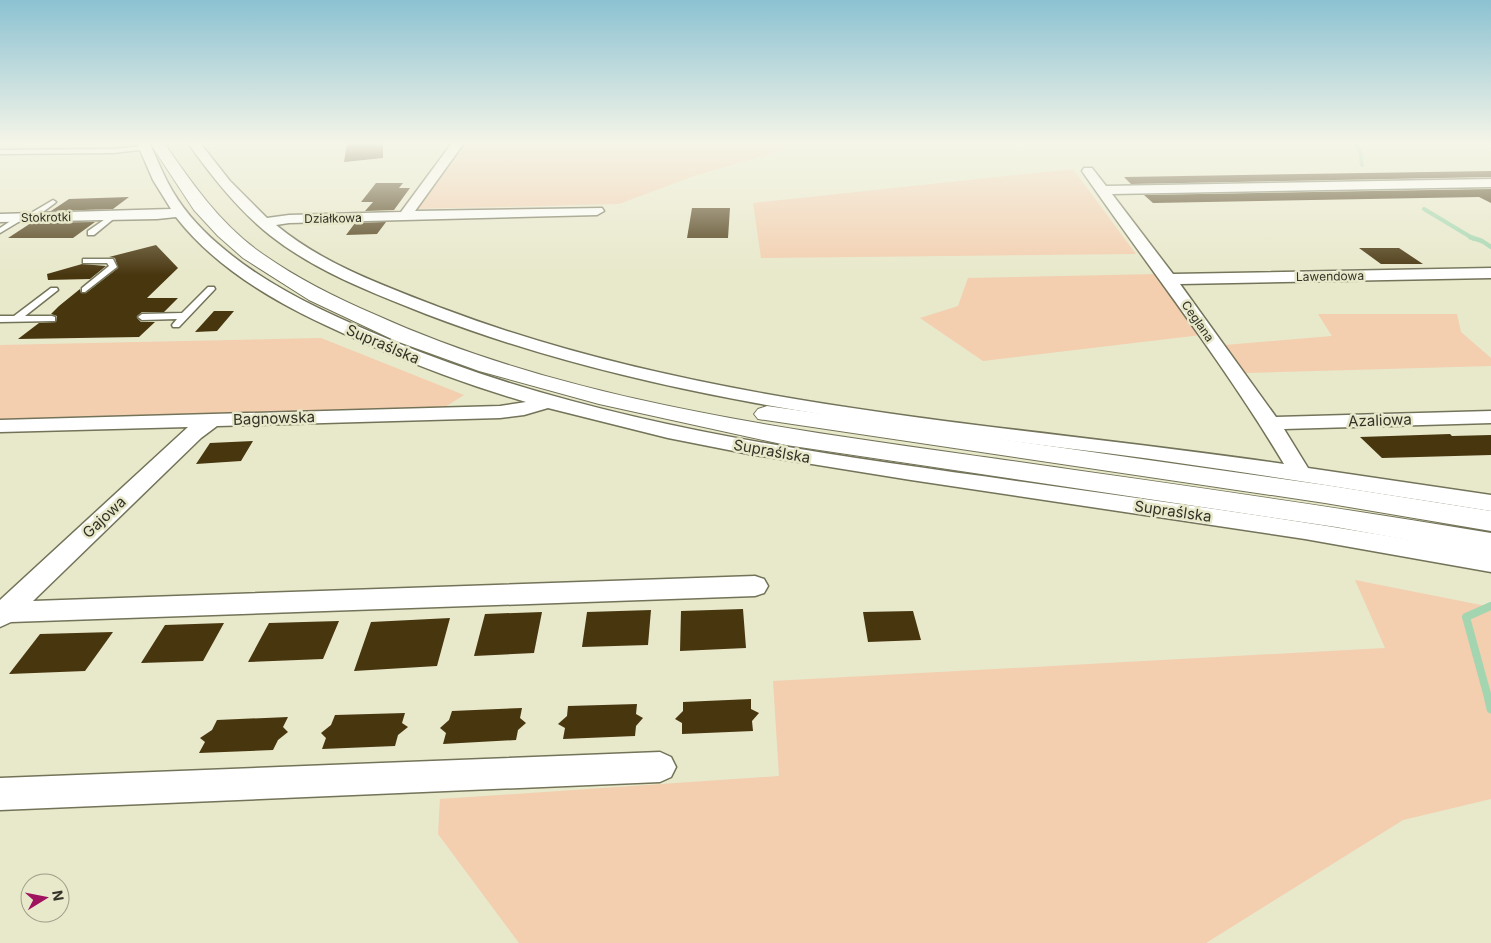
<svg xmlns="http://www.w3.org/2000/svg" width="1491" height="943" font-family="Inter,sans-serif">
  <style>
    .green { fill: #f3ceaf }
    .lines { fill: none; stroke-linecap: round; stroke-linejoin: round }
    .stream-far3 { stroke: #a3d6b0; stroke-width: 4 }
    .stream-far2 { stroke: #a3d6b0; stroke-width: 4.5 }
    .stream-far1 { stroke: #a3d6b0; stroke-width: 8 }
    .stream { stroke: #a3d6b0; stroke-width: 9 }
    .building { fill: #48360f }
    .lane-casing { stroke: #737359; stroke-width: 3 }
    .street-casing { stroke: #737359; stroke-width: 3 }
    .secondary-casing { stroke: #737359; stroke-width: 2 }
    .lane { fill: #fff; fill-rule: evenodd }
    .street { fill: #fff; fill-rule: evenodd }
    .secondary { fill: #fff; fill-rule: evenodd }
    .labels { text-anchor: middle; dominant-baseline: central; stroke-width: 5; stroke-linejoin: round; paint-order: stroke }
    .far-street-label { font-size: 12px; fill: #323226; stroke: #e8e8cb }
    .street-label { font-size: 15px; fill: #323226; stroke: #e8e8cb }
  </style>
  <rect width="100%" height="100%" fill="#e8e8cb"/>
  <!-- green -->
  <path class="green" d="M 463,143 L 787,143 L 785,150 L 694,176 L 619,204 L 412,209 Z
    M 1073,169 L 1136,254 L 761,258 L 753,203 Z
    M 1157,274 L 1201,335 L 983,361 L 920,318 L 958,306 L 968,278 Z
    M 1318,314 L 1457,314 L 1461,332 L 1491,358 L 1491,366 L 1246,373 L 1225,345 L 1332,336 Z
    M 321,338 L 464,395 L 445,407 L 0,424 L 0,345 Z
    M 1355,580 L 1491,607 L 1491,799 L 1403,820 L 1206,943 L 519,943 L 438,834 L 440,799 L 779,776 L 773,681 L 1385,648 Z"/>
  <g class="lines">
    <!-- stream-far3 -->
    <path class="stream-far3" d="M 1355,143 L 1360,151 L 1362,165
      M 1424,209 L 1474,239"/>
    <!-- stream-far2 -->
    <path class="stream-far2" d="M 1470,237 L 1482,241 L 1491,247"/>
    <!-- stream-far1 -->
    <path class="stream-far1" d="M 1489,701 L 1466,617 L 1491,606"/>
    <!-- stream -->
    <path class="stream" d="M 1489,700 L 1491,709"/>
  </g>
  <!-- building -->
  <path class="building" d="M 347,143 L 383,143 L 383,158 L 344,162 Z
    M 1491,171 L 1491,177 L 1131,184 L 1124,177 Z
    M 376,183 L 403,183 L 399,188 L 410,188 L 394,210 L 365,211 L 373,202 L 361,202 Z
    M 1491,189 L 1491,203 L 1479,197 L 1153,203 L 1144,195 Z
    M 129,197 L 113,209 L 51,211 L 69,199 Z
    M 692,208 L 730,208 L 728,238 L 687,238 Z
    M 95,222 L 73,238 L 8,238 L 31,223 Z
    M 386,222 L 377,234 L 346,235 L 355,223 Z
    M 156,245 L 178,268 L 147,298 L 178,298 L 164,312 L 142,312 L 137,316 L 137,318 L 141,322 L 155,322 L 139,337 L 18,339 L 39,323 L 56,322 L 57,316 L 51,314 L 59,306 L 80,289 L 81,293 L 86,293 L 118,268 L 115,258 L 109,257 Z
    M 1359,248 L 1399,248 L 1423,264 L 1381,264 Z
    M 82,264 L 106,266 L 90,279 L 48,280 L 47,274 Z
    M 214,311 L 234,311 L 217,331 L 195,332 Z
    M 1450,434 L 1452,436 L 1491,435 L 1491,455 L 1382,458 L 1360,437 Z
    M 253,441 L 241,461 L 196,464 L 210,443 Z
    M 743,609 L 746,648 L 680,651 L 681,611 Z
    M 651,610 L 648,645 L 582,647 L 587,612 Z
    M 913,611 L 921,640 L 868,642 L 863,612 Z
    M 542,612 L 534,653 L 474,656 L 485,614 Z
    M 450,618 L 437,666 L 354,671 L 371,622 Z
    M 339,621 L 323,659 L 248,662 L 269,623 Z
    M 224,623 L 203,661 L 141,663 L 165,625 Z
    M 113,632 L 85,671 L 9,674 L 40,634 Z
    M 751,699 L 751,709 L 759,713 L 752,721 L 753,731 L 682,734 L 682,723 L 675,719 L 683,711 L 683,702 Z
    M 637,704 L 636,714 L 643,718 L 636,726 L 635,736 L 563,739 L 565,728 L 558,724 L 567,716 L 568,706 Z
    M 522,708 L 520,718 L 526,723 L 518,730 L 516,740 L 443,744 L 446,733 L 440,728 L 449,720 L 452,711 Z
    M 405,713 L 402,723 L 408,727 L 398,735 L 395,746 L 322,749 L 326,738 L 321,733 L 331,725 L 335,715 Z
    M 288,717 L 283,727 L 288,732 L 278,740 L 273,750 L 199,753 L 205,742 L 200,738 L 212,730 L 217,720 Z"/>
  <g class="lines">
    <!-- lane casing -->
    <g class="lane-casing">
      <path id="lane" d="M 146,146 L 148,147 L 148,149 L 113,153 L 0,154 L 0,150 L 113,149 Z
        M 53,200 L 56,202 L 55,203 L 32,220 L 26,220 L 26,216 Z
        M 111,215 L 117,216 L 94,235 L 88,235 L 88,231 Z
        M 18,216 L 25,218 L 0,233 L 0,228 Z
        M 83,259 L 113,259 L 117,267 L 85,292 L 82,292 L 82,288 L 109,266 L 107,263 L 83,263 Z
        M 208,287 L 214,287 L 215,289 L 179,327 L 173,327 L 172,325 L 177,319 L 142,320 L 138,317 L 142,314 L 182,313 Z
        M 51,288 L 57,288 L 58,290 L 25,316 L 52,316 L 55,317 L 55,321 L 0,322 L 0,316 L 14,316 Z"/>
    </g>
    <!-- street casing -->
    <g class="street-casing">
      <path id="street" d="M 137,143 L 149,143 C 156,156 161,170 168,183 C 180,206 197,226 218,244 C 267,287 328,314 388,339 C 591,424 808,452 1024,482 C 1180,504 1336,525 1491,554 L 1491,572 L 1305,539 L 911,480 L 749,454 L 668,438 L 548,408 L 524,415 L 500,418 L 217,426 L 201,438 L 33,601 L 755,576 L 764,579 L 768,586 L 764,593 L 755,596 L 11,622 L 0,627 L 0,600 L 188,427 L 0,432 L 0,420 L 500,406 L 526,402 C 475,387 426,369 377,348 C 304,317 226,281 176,217 L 157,219 L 0,222 L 0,214 L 171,209 L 153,180 Z
        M 188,143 L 200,143 L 230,181 L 267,218 L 289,215 L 401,212 L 452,143 L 464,143 L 415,211 L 602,208 L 604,211 L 597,215 L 289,223 L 276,225 C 324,265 387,287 444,309 C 712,410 1003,423 1284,464 C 1223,362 1149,268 1082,171 L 1084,168 L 1092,168 L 1106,186 L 1491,179 L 1491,187 L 1112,194 L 1173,274 L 1491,268 L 1491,278 L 1180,284 L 1276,417 L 1491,411 L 1491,423 L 1284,429 L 1308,468 L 1491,495 L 1491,511 C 1363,491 1235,470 1106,453 C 876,424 644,398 426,314 C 373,293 317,272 271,236 C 239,211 212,177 188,143 Z
        M 660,752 L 671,757 L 676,767 L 671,777 L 660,782 L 0,810 L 0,778 Z"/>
    </g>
    <!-- secondary casing -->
    <g class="secondary-casing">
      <path id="secondary" d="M 150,143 L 164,143 C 192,183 218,221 257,250 C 294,277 334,297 376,315 C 566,401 785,429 991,458 C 1158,482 1325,505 1491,533 L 1491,555 L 1336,527 L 786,445 L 599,404 L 479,371 L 396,341 L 309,300 L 243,258 L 218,236 L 194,210 Z
        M 767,406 L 1325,485 L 1491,511 L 1491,531 L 1325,503 L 758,419 L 754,414 L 758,409 Z"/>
    </g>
    <!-- lane -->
    <use href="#lane" class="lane"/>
    <!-- street -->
    <use href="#street" class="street"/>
    <!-- secondary -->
    <use href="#secondary" class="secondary"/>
  </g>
  <!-- sky -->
  <linearGradient id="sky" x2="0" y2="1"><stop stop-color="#8cc2d2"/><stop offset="0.52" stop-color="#f5f5e8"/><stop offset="1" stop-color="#f5f5e8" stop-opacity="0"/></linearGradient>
  <rect width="1491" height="275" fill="url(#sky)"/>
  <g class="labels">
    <!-- far-street labels -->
    <g class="far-street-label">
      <text transform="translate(46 217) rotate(-1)">Stokrotki</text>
      <text transform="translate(333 218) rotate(-1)">Działkowa</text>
      <text transform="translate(1330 276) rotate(-1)">Lawendowa</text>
      <text transform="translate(1198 321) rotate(55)">Ceglana</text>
    </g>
    <!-- street labels -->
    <g class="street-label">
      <text transform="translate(383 344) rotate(23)">Supraślska</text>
      <text transform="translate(274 418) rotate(-2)">Bagnowska</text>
      <text transform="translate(1380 420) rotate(-2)">Azaliowa</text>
      <text transform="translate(772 451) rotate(10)">Supraślska</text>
      <text transform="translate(1173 511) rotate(8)">Supraślska</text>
      <text transform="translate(104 517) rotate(-43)">Gajowa</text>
    </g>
  </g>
  <!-- north arrow -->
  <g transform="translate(45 898) rotate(80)"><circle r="24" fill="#e8e8cb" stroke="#9f9f89"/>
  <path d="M0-4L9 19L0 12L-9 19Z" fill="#9f135f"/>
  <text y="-8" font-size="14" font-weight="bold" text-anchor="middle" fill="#323226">N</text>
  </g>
</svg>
